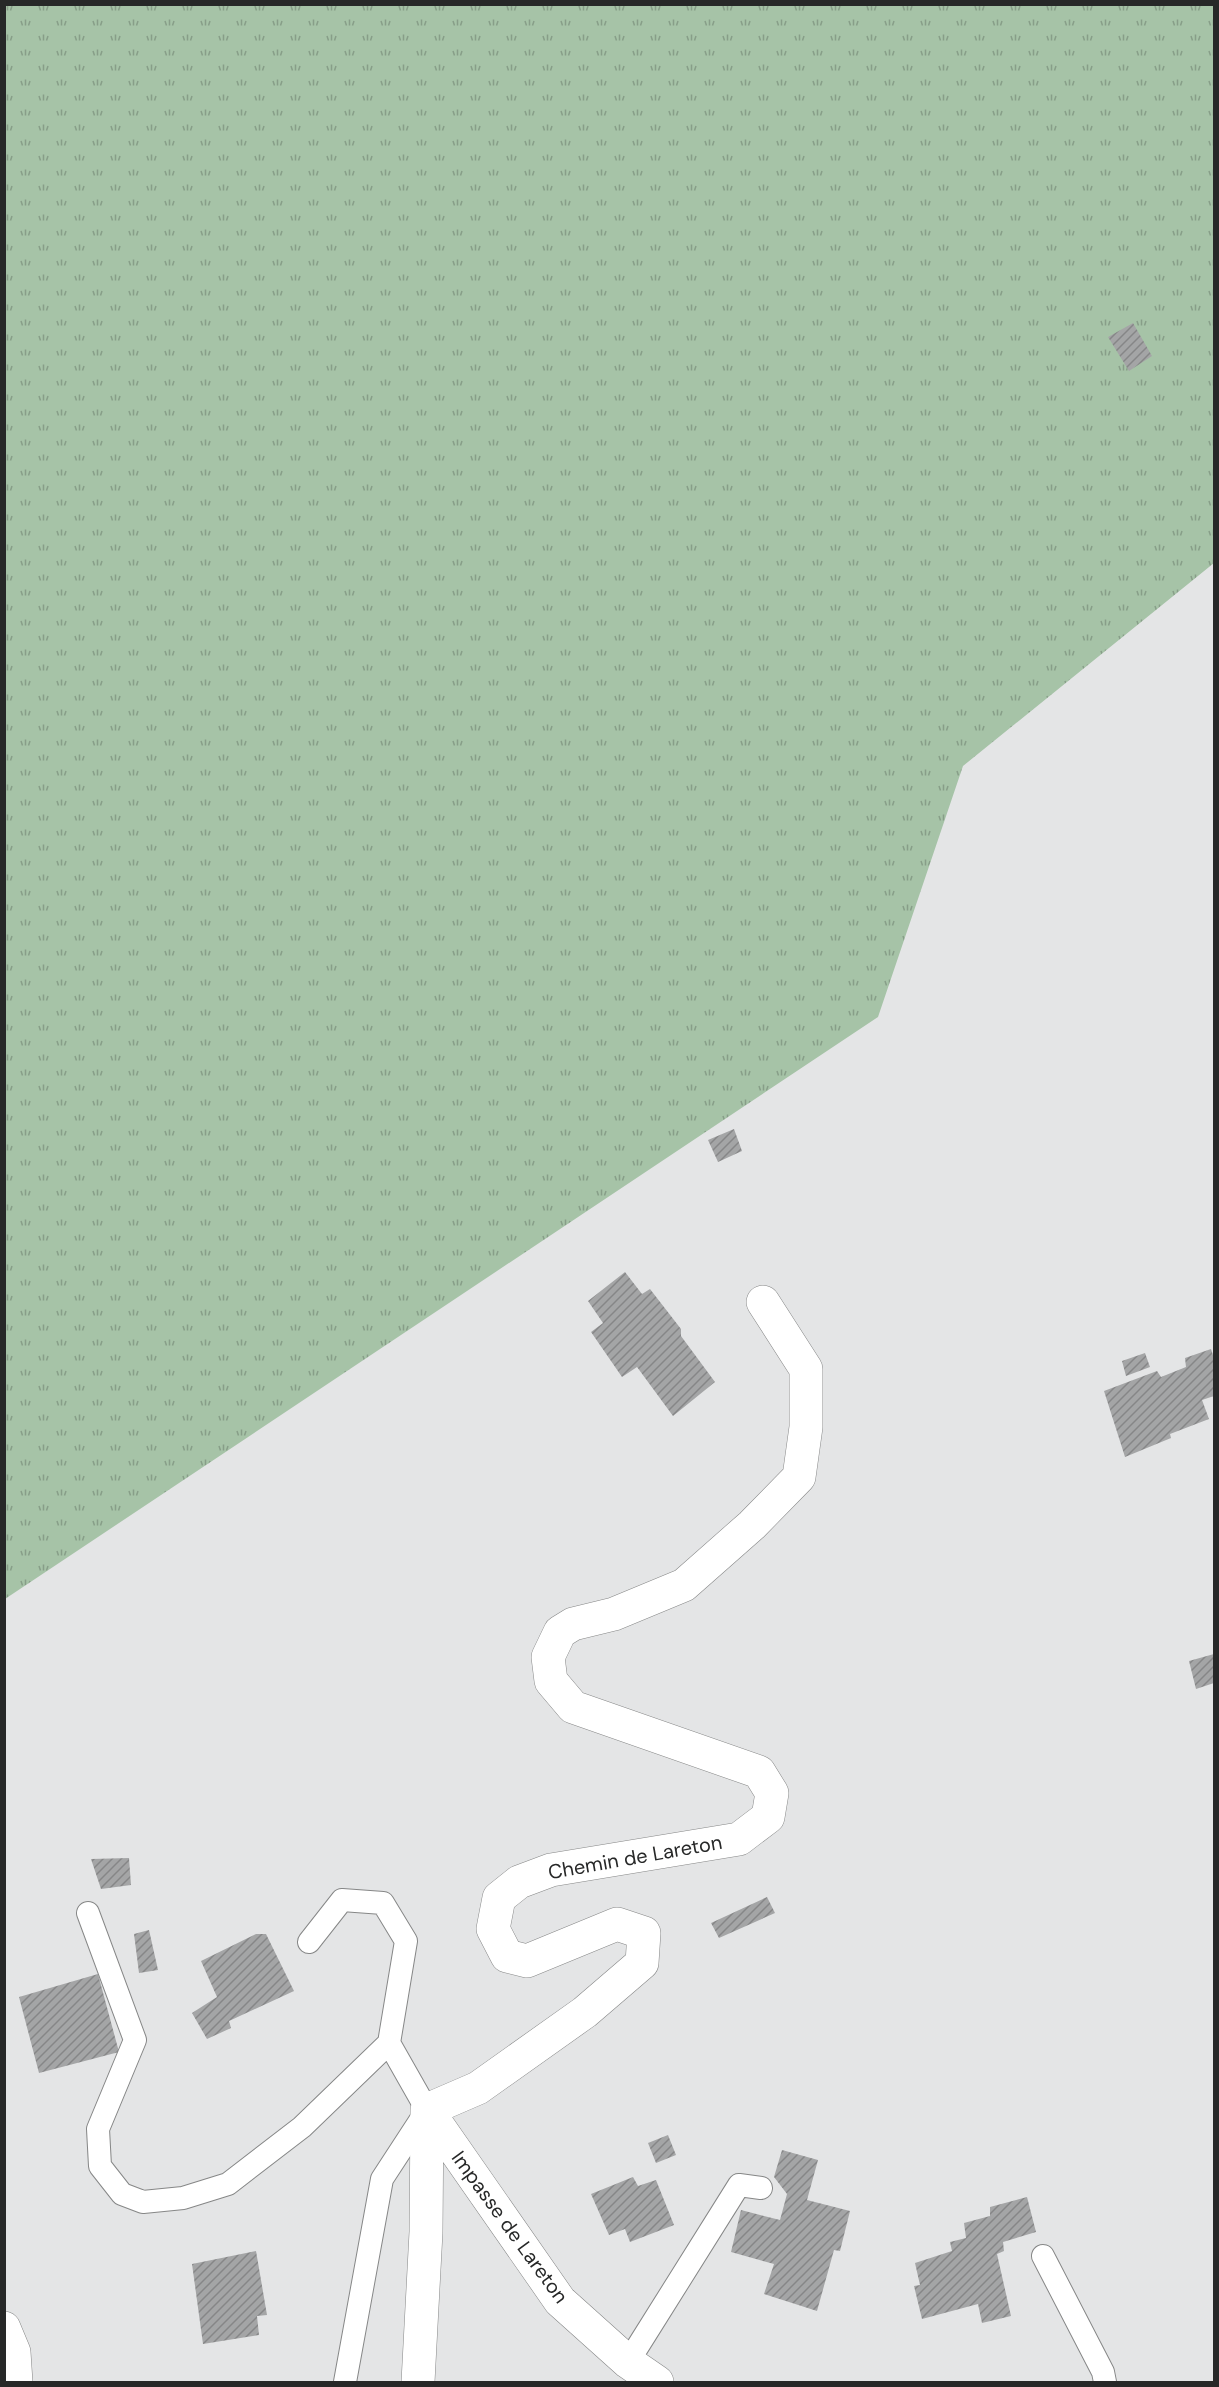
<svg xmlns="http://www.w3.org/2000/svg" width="1219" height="2387" font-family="'DM Sans',sans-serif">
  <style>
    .grass { fill: url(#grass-tufts) }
    .building { fill: url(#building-hatch) }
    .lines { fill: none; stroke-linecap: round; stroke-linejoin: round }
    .lane-casing { stroke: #868787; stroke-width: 24 }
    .street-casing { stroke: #868787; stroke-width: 34 }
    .lane { stroke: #fff; stroke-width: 22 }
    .street { stroke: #fff; stroke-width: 33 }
    .labels { text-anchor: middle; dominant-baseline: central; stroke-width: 4.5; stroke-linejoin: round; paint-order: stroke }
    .street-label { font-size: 20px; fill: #272828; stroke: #fff }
  </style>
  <defs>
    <pattern id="grass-tufts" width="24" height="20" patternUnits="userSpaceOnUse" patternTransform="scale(1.5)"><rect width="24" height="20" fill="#a6c3a7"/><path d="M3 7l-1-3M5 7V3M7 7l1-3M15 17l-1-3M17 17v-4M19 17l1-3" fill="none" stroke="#879e88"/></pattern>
    <pattern id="building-hatch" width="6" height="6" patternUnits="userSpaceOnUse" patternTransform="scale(1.5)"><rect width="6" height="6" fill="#a4a5a6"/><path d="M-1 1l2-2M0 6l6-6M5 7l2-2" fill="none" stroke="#868687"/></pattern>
  </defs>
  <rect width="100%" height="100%" fill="#e4e5e6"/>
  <!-- grass -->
  <path class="grass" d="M 5,5 L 1214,5 L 1214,563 L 963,766 L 878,1017 L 5,1599 Z"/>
  <!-- building -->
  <path class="building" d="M 1133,323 L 1152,356 L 1129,371 L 1108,337 Z
    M 734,1129 L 742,1151 L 718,1162 L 708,1140 Z
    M 625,1272 L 642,1294 L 650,1289 L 681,1329 L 681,1336 L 715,1382 L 673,1416 L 637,1367 L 622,1377 L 591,1332 L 603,1323 L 588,1301 Z
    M 1211,1349 L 1214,1358 L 1214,1396 L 1202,1400 L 1209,1419 L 1170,1434 L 1171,1438 L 1125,1457 L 1104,1391 L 1157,1371 L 1161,1377 L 1186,1367 L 1185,1358 Z
    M 1145,1353 L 1150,1367 L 1126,1376 L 1122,1361 Z
    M 1214,1654 L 1214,1683 L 1196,1689 L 1189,1661 Z
    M 129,1858 L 131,1885 L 101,1889 L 91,1859 Z
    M 767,1897 L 775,1913 L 719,1938 L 711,1923 Z
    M 149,1930 L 158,1970 L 139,1973 L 134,1934 Z
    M 256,1934 L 266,1934 L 294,1991 L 229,2021 L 231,2028 L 207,2039 L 192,2013 L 217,1997 L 201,1961 Z
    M 98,1974 L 119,2052 L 39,2073 L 19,1997 Z
    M 668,2135 L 676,2155 L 656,2163 L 648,2143 Z
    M 782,2150 L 818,2160 L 807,2200 L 850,2211 L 840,2251 L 834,2250 L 817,2311 L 764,2294 L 774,2264 L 731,2252 L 741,2210 L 780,2220 L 787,2194 L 774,2177 Z
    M 633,2177 L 638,2186 L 656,2180 L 674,2225 L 630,2242 L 625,2229 L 609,2235 L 591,2194 Z
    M 1027,2197 L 1036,2232 L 1003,2242 L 1004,2251 L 997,2254 L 1011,2316 L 982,2323 L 978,2304 L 922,2319 L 914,2286 L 920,2285 L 915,2263 L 952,2251 L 950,2242 L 966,2238 L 964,2223 L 990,2216 L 990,2207 Z
    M 256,2251 L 267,2315 L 257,2316 L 259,2335 L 203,2344 L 192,2264 Z"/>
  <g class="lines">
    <!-- lane casing -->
    <g class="lane-casing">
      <path id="lane" d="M 88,1913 L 135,2040 L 98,2129 L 100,2166 L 122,2194 L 143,2202 L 183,2198 L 228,2184 L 302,2127 L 389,2043
        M 309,1942 L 342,1900 L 383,1903 L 406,1941 L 389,2043 L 427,2110 L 382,2179 L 345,2382
        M 1043,2256 L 1103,2372 L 1105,2382
        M 628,2362 L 739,2185 L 761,2188"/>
    </g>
    <!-- street casing -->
    <g class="street-casing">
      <path id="street" d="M 427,2110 L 478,2088 L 585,2012 L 642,1963 L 644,1933 L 617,1924 L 527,1961 L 507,1956 L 493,1929 L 499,1898 L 519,1882 L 551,1870 L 739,1839 L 768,1817 L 772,1793 L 759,1772 L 573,1707 L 551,1681 L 548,1657 L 560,1632 L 573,1624 L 614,1614 L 684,1585 L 752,1525 L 799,1477 L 806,1427 L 806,1369 L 763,1302
        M 427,2110 L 560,2301 L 628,2362 L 657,2382
        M 4,2328 L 14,2352 L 16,2382
        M 418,2382 L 426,2232 L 427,2110"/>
    </g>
    <!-- lane -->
    <use href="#lane" class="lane"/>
    <!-- street -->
    <use href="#street" class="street"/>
  </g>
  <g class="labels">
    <!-- street labels -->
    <g class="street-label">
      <text transform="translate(635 1857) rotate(-10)">Chemin de Lareton</text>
      <text transform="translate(510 2227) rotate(54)">Impasse de Lareton</text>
    </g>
  </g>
  <!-- border -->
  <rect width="1219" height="2387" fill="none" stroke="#272828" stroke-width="12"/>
</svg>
